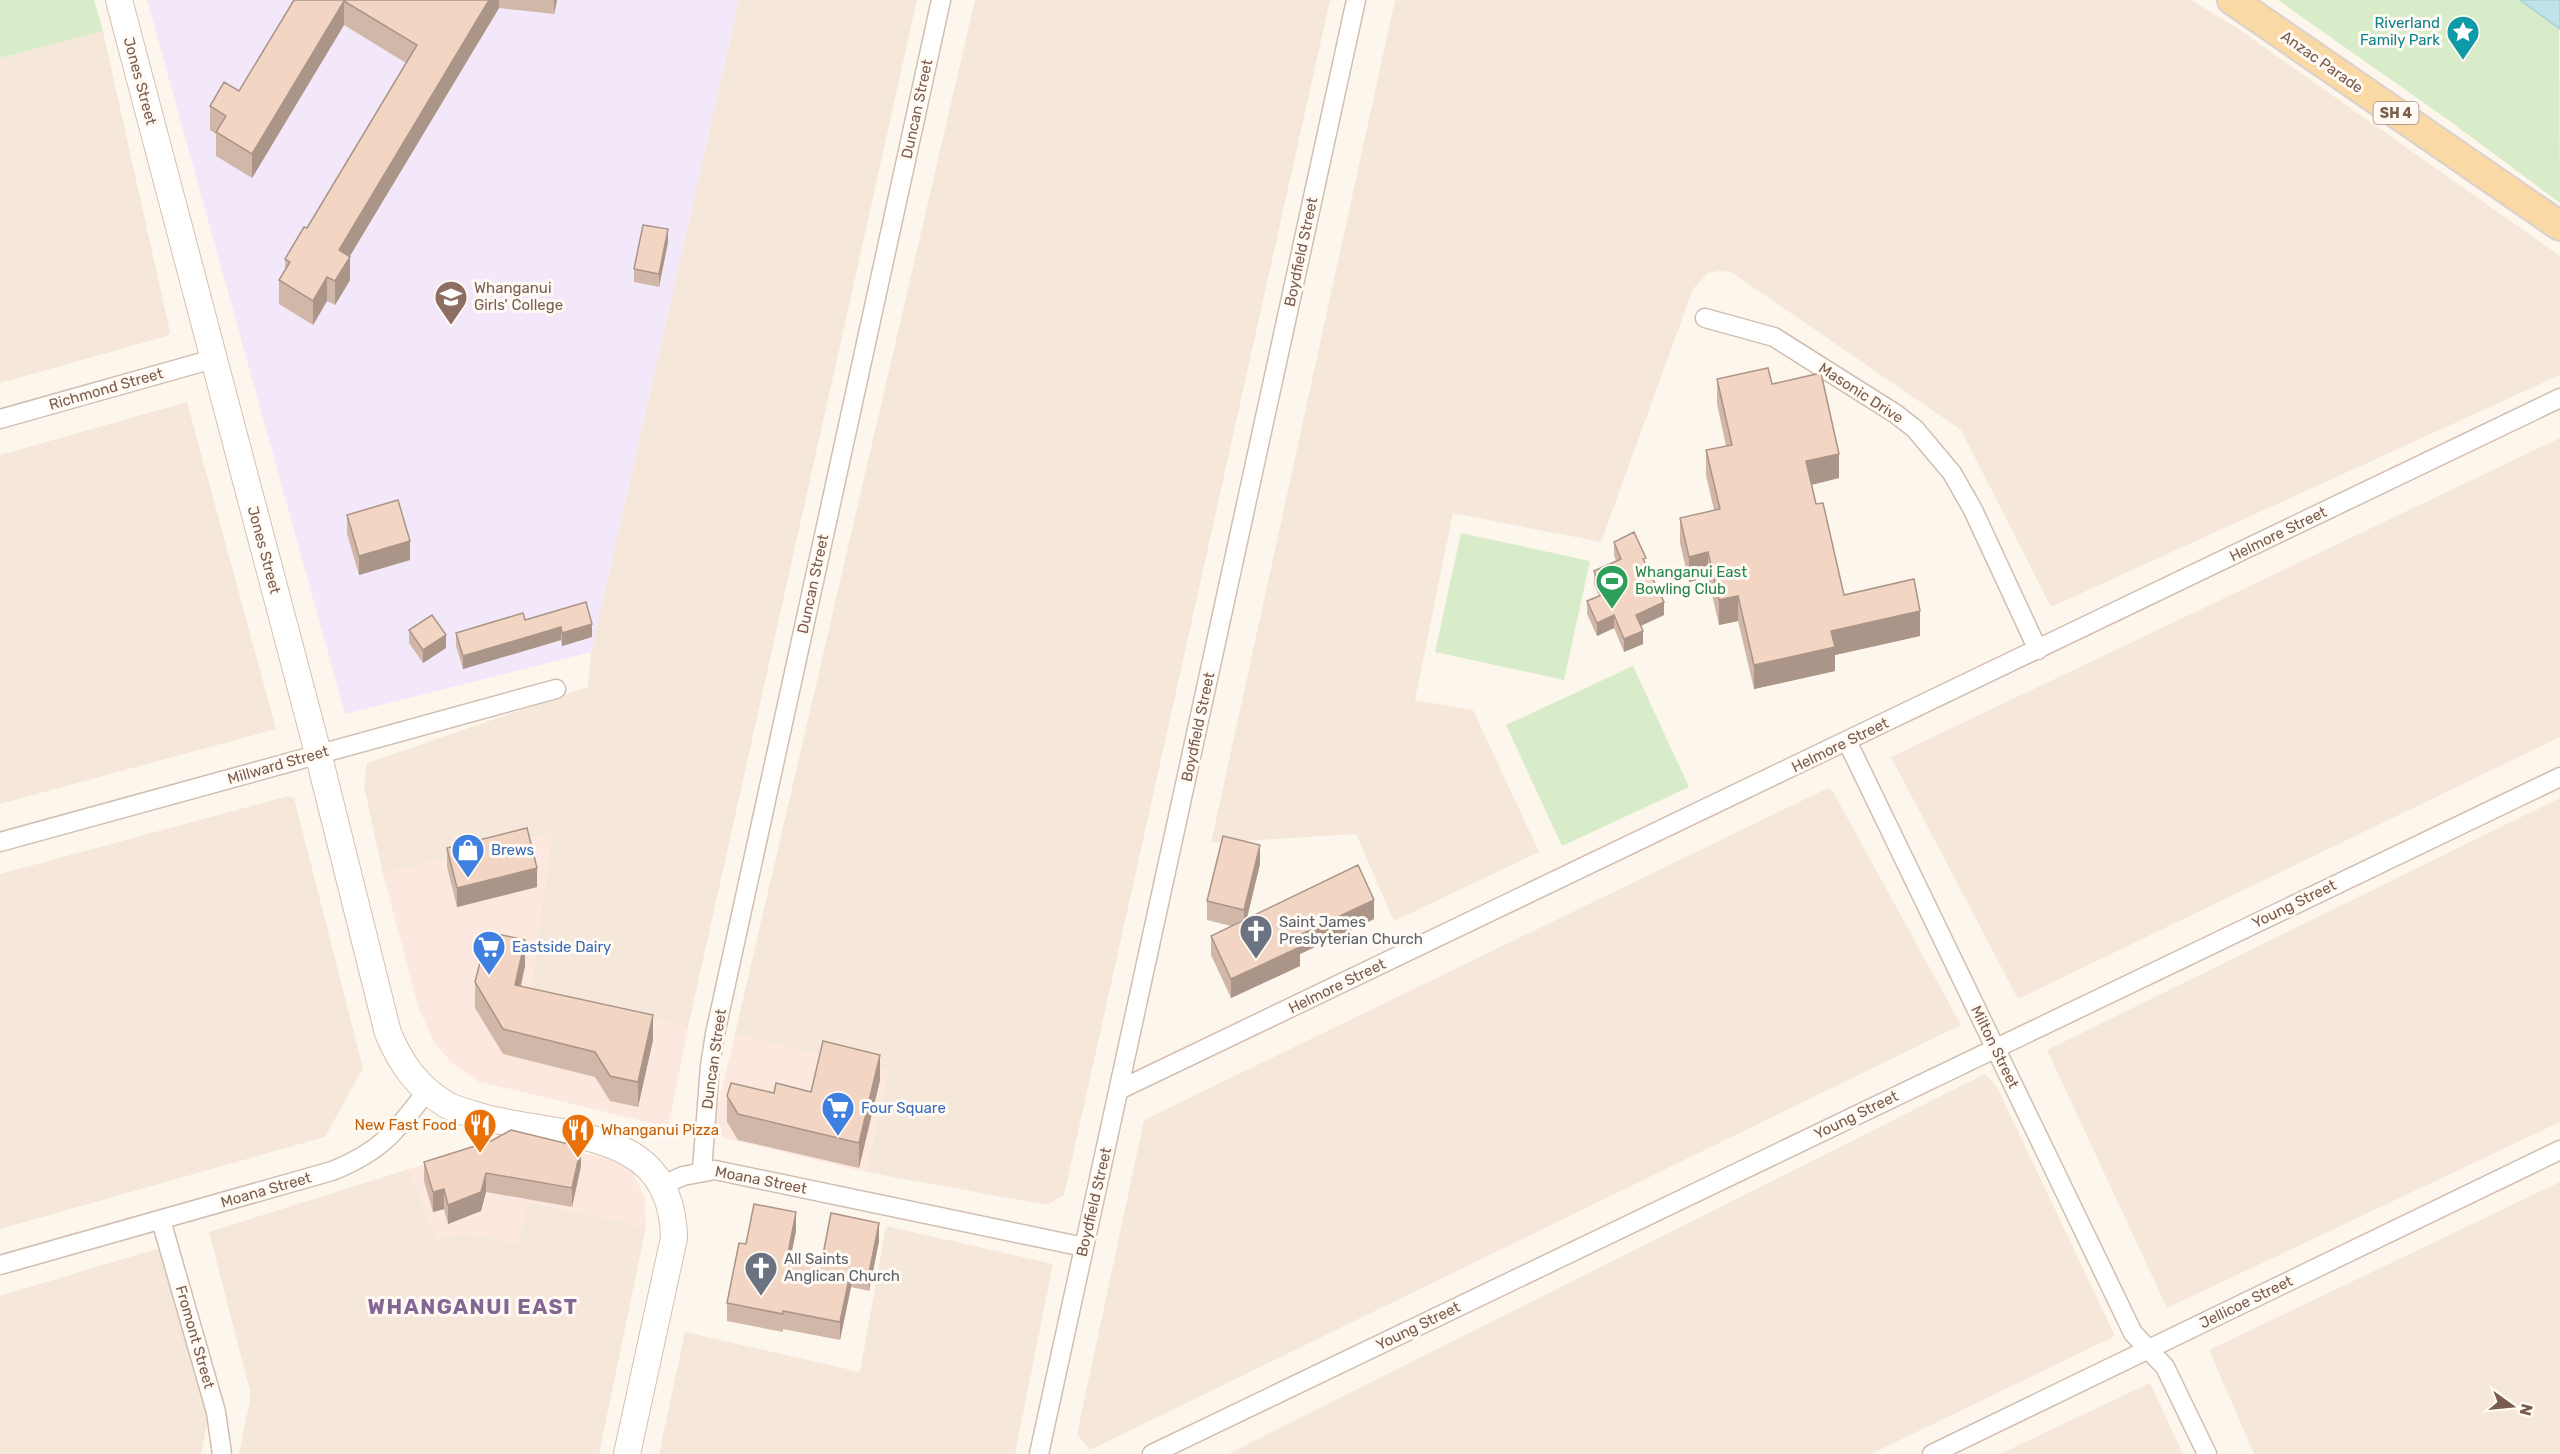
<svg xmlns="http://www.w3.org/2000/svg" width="2560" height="1454" font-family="Rubik,sans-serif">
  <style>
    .residential { fill: #f5e8da }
    .commercial { fill: #fde8e0 }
    .education { fill: #f3e8fa }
    .green { fill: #d8ecc9 }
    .water { fill: #bfe3e8; stroke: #a5d3da; stroke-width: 1.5 }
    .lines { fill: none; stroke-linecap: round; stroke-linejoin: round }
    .minor-casing { stroke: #d1beb0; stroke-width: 21 }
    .secondary-casing { stroke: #d6c0b0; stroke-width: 28 }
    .primary-casing { stroke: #dad1cd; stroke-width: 32 }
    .minor { stroke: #fff; stroke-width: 18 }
    .secondary { stroke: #fff; stroke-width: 26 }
    .primary { stroke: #fbd9a5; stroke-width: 28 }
    .wall { fill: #d1b7a8 }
    .shaded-wall { fill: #aa9588 }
    .building { fill: #f3d5c3; stroke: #aa9588; stroke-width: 1.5 }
    .labels { text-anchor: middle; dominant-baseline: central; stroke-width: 6; stroke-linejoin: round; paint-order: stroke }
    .shield { fill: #fffaf3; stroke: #a28b7f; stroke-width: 1.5 }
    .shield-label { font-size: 14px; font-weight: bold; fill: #7a5c4d }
    .culture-label { font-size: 15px; fill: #0d838f; stroke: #fffaf3; text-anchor: end }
    .street-label { font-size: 15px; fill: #7a5c4d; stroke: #fffaf3 }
    .education-label { font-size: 15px; fill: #785e54; stroke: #fffaf3; text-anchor: start }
    .leisure-label { font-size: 15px; fill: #27864d; stroke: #fffaf3; text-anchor: start }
    .shop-label { font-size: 15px; fill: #366cbe; stroke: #fffaf3; text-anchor: start }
    .worship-label { font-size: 15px; fill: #5b616d; stroke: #fffaf3; text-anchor: start }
    .food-label { font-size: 15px; fill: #c56008; stroke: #fffaf3; text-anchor: end }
    .district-label { font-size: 21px; font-weight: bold; letter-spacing: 1.5px; fill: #846695; stroke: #fffaf3 }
  </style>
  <rect width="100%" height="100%" fill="#fdf6ec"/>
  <!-- residential -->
  <path class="residential" d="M 739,0 L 917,0 L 688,1027 L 530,994 L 552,832 L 383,874 L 364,786 L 367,763 L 588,687 L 591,652 Z
    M 975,0 L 1330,0 L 1064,1195 L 1047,1205 L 866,1172 L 888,1072 L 735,1034 Z
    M 1395,0 L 2191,0 L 2237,28 L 2560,256 L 2560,375 L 2051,607 L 1961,430 L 1731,272 L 1719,271 L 1708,273 L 1693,289 L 1601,542 L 1453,513 L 1415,700 L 1473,710 L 1539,852 L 1394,921 L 1356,834 L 1211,843 Z
    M 103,31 L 170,332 L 167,336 L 0,383 L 0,58 Z
    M 187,402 L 276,729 L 0,804 L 0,455 Z
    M 2560,438 L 2560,737 L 2018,999 L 1891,757 Z
    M 1828,788 L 1832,790 L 1961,1025 L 1090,1450 L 1077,1434 L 1144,1120 Z
    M 288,796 L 294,798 L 363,1068 L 325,1137 L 0,1229 L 0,874 Z
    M 2560,798 L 2560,1122 L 2167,1308 L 2047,1050 Z
    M 1985,1074 L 1997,1087 L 2115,1336 L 1871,1454 L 1228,1454 Z
    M 409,1169 L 436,1239 L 467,1233 L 518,1243 L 528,1202 L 646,1227 L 599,1454 L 239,1454 L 250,1400 L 250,1391 L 209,1232 Z
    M 2560,1182 L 2560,1454 L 2254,1454 L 2209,1350 Z
    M 886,1226 L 1053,1264 L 1015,1454 L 659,1454 L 685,1332 L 860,1372 Z
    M 163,1247 L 210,1410 L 201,1454 L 0,1454 L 0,1296 Z
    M 2150,1383 L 2183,1454 L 2000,1454 Z"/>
  <!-- commercial -->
  <path class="commercial" d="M 552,832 L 530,994 L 688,1027 L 668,1127 L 477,1081 L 451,1062 L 435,1044 L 419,1009 L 383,874 Z
    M 735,1034 L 888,1072 L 866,1172 L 724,1138 L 713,1125 Z
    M 510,1138 L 621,1161 L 634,1174 L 645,1199 L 646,1227 L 529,1202 L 518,1243 L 467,1233 L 436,1239 L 409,1169 Z"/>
  <!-- education -->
  <path class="education" d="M 147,0 L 739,0 L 591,652 L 345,714 Z"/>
  <!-- green -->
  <path class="green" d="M 0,0 L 94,0 L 103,31 L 0,58 Z
    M 2278,0 L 2559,0 L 2560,203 L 2451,122 Z
    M 1461,533 L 1590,561 L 1564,680 L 1435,652 Z
    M 1633,666 L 1689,787 L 1562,846 L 1506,725 Z"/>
  <!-- water -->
  <path class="water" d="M 2520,0 L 2560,0 L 2560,29 Z"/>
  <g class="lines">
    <!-- minor casing -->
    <g class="minor-casing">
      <path id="minor" d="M 1705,318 L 1774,337 L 1896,414 L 1915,429 L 1952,473 L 1973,510 L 2038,650
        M 0,419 L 213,359
        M 1847,741 L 2133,1333 L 2165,1367 L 2207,1454
        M 0,842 L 556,689
        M 1119,1090 L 2560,398
        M 702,1170 L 710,1066 L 715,1034 L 941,0
        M 663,1185 L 683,1176 L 715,1170 L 1084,1247
        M 161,1220 L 216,1412 L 222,1454
        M 0,1265 L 332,1171 C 380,1152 396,1132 427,1091
        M 1039,1454 L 1356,0
        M 1152,1454 L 2560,777
        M 1932,1454 L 2560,1150"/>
    </g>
    <!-- secondary casing -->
    <g class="secondary-casing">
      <path id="secondary" d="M 119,0 L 318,753 L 388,1033 C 401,1064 417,1087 447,1105 C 459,1111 473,1114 486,1118 C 567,1138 672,1128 674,1238 L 627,1454"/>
    </g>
    <!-- primary casing -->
    <g class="primary-casing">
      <path id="primary" d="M 2232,0 L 2560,226"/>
    </g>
    <!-- minor -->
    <use href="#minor" class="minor"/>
    <!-- secondary -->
    <use href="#secondary" class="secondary"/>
    <!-- primary -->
    <use href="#primary" class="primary"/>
  </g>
  <!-- wall -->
  <path class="wall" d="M 294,0 L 557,0 L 554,14 L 499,8 L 350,256 L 350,280 L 335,305 L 327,301 L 313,325 L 279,304 L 279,280 L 285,272 L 285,259 L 307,228 L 406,63 L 344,25 L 252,178 L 216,156 L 216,134 L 210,130 L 210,106 L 239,91 Z
    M 668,242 L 659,287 L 634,282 L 634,269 Z
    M 1717,379 L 1772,384 L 1839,478 L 1812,485 L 1816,504 L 1844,595 L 1920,636 L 1835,655 L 1835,671 L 1754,689 L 1738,621 L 1719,625 L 1708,577 L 1689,582 L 1680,543 L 1680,518 L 1714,510 L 1706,475 L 1706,450 L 1726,446 L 1717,404 Z
    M 347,515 L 410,560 L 359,575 L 347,534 Z
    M 1614,542 L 1646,564 L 1664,615 L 1641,626 L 1643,644 L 1624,652 L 1614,628 L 1597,636 L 1587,614 L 1587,601 L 1599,596 L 1594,584 L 1594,571 L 1616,561 L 1614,555 Z
    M 586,602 L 592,637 L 562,646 L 561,640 L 463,669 L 456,646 L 456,633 L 525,620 Z
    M 409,630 L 446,648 L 423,663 L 409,643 Z
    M 447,848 L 537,887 L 457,907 L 447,867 Z
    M 1260,864 L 1247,919 L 1374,919 L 1300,954 L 1300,966 L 1231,998 L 1211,955 L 1211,936 L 1231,926 L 1207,920 L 1207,901 Z
    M 525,966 L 521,986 L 653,1040 L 638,1107 L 610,1101 L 595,1077 L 503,1054 L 475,1008 L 475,982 Z
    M 880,1080 L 859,1168 L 738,1140 L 727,1122 L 727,1096 L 811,1092 Z
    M 424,1162 L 581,1166 L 572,1207 L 486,1192 L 481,1211 L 448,1224 L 444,1209 L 433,1212 L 424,1181 Z
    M 796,1231 L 791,1253 L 822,1260 L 879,1241 L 869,1291 L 851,1287 L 840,1340 L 783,1329 L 783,1332 L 727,1321 L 727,1303 L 746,1244 Z"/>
  <!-- shaded-wall -->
  <path class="shaded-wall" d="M 489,0 L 499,0 L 499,8 L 339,274 L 339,250 Z
    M 554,0 L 557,0 L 554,14 Z
    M 344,1 L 344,25 L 252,178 L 252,154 Z
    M 668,229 L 668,242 L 659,287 L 659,274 Z
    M 350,257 L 350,280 L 335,305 L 335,281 Z
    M 327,277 L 327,301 L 313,325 L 313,301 Z
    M 1839,454 L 1839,478 L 1806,486 L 1806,461 Z
    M 410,541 L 410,560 L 359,575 L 359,556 Z
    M 1708,552 L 1708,577 L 1689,582 L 1689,557 Z
    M 1738,596 L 1738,621 L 1719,625 L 1719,600 Z
    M 1664,602 L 1664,615 L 1636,628 L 1636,615 Z
    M 1920,611 L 1920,636 L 1835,655 L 1835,671 L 1754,689 L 1754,665 L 1831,631 Z
    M 1614,615 L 1614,628 L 1597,636 L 1597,623 Z
    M 592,624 L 592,637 L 562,646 L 562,633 Z
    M 561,627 L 561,640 L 463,669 L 463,656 Z
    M 1643,631 L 1643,644 L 1624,652 L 1624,639 Z
    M 446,635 L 446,648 L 423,663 L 423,650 Z
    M 1260,845 L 1260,864 L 1244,929 L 1244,910 Z
    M 537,868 L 537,887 L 457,907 L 457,888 Z
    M 1374,900 L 1374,919 L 1300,954 L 1300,966 L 1231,998 L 1231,979 L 1295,937 Z
    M 525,940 L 525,966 L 515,1010 L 515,985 Z
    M 653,1015 L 653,1040 L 638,1107 L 638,1082 Z
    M 880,1055 L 880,1080 L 859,1168 L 859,1143 Z
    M 581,1147 L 581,1166 L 572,1207 L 572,1188 Z
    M 486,1173 L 486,1192 L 481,1211 L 448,1224 L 448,1205 Z
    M 444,1189 L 444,1209 L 433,1212 L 433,1192 Z
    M 796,1212 L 796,1231 L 788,1271 L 788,1253 Z
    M 879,1223 L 879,1241 L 869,1291 L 869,1273 Z
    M 851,1269 L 851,1287 L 840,1340 L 840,1322 Z"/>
  <!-- building -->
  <path class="building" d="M 294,0 L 489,0 L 339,250 L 350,257 L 335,281 L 327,277 L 313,301 L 279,280 L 290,262 L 285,259 L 304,227 L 307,228 L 417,45 L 344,1 L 252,154 L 216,132 L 226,116 L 210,106 L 224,82 L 239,91 Z
    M 643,225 L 668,229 L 659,274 L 634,269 Z
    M 1768,368 L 1772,384 L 1821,373 L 1839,454 L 1806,461 L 1816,504 L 1823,503 L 1844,595 L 1914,579 L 1920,611 L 1831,631 L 1835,647 L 1754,665 L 1738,596 L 1719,600 L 1708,552 L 1689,557 L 1680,518 L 1720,509 L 1706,450 L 1732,445 L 1717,379 Z
    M 398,500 L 410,541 L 359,556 L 347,515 Z
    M 1634,532 L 1646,558 L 1643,559 L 1664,602 L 1636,615 L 1643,631 L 1624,639 L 1614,615 L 1597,623 L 1587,601 L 1604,594 L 1594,571 L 1621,559 L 1614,542 Z
    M 586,602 L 592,624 L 562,633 L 561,627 L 463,656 L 456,633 L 523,613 L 525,620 Z
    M 432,615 L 446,635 L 423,650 L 409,630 Z
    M 527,828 L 537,868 L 457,888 L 447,848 Z
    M 1223,836 L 1260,845 L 1244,910 L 1207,901 Z
    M 1358,865 L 1374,900 L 1295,937 L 1300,947 L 1231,979 L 1211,936 Z
    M 488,932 L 525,940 L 515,985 L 653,1015 L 638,1082 L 610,1076 L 595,1052 L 503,1029 L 475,982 Z
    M 823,1041 L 880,1055 L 859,1143 L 738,1114 L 727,1096 L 731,1083 L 774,1093 L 776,1083 L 811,1092 Z
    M 511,1130 L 581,1147 L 572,1188 L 486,1173 L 481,1192 L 448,1205 L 444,1189 L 433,1192 L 424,1162 L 491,1141 Z
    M 754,1204 L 796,1212 L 788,1253 L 822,1260 L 831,1213 L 879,1223 L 869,1273 L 851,1269 L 840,1322 L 783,1311 L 783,1314 L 727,1303 L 739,1243 L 746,1244 Z"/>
  <!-- icons -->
  <defs>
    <g id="sight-pin" transform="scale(1.725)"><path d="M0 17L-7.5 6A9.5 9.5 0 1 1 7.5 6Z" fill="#0f9aa8" stroke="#fffaf3"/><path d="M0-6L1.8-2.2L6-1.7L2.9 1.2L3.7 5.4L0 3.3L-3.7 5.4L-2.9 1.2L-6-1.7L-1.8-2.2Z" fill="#fff"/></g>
    <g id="school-pin" transform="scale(1.725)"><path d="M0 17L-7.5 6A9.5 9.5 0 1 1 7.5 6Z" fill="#8d6e63" stroke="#fffaf3"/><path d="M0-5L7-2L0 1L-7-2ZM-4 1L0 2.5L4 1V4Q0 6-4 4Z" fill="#fff"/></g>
    <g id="stadium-pin" transform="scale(1.725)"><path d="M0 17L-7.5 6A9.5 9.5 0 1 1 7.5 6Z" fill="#2e9e5b" stroke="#fffaf3"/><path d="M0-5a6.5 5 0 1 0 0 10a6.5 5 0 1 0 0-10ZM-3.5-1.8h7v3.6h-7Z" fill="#fff"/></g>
    <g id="shop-pin" transform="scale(1.725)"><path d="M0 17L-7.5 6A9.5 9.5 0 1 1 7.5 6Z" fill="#3f7fe0" stroke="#fffaf3"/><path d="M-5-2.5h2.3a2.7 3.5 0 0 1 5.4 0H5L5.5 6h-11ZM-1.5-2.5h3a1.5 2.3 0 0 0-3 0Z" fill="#fff"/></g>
    <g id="church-pin" transform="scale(1.725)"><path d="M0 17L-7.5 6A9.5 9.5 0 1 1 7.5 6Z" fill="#6b7280" stroke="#fffaf3"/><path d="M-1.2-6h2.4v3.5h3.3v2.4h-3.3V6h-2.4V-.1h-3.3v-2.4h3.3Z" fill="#fff"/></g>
    <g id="supermarket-pin" transform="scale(1.725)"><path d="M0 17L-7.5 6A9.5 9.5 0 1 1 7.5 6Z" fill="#3f7fe0" stroke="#fffaf3"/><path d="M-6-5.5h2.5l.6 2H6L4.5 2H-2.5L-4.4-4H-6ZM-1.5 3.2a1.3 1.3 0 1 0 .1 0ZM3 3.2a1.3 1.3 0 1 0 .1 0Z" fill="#fff"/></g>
    <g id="restaurant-pin" transform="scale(1.725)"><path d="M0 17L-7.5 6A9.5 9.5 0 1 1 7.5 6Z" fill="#e8710a" stroke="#fffaf3"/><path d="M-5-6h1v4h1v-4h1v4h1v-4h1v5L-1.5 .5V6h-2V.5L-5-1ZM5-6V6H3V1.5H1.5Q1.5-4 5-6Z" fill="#fff"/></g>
  </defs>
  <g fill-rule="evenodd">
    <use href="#sight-pin" x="2463" y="32"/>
    <use href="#school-pin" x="451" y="297"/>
    <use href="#stadium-pin" x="1612" y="581"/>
    <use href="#shop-pin" x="468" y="850"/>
    <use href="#church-pin" x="1256" y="931"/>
    <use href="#supermarket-pin" x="489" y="947"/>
    <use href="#supermarket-pin" x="838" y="1108"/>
    <use href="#restaurant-pin" x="480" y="1125"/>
    <use href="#restaurant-pin" x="578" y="1130"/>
    <use href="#church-pin" x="761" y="1268"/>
  </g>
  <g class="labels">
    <!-- shield labels -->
    <rect class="shield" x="2373.5" y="102" width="45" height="22" rx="4.5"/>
    <g class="shield-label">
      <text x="2396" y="113">SH 4</text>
    </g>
    <!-- culture labels -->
    <g class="culture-label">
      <text x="2440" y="23">Riverland<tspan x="2440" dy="17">Family Park</tspan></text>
    </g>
    <!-- street labels -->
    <g class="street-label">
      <text transform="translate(2322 62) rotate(35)">Anzac Parade</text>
      <text transform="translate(140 81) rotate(75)">Jones Street</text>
      <text transform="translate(917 109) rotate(-78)">Duncan Street</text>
      <text transform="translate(1301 252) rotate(-78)">Boydfield Street</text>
      <text transform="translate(106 389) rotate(-16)">Richmond Street</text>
      <text transform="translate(1861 393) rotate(33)">Masonic Drive</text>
      <text transform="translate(2278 534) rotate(-26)">Helmore Street</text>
      <text transform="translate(264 550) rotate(75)">Jones Street</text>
      <text transform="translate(813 584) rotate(-78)">Duncan Street</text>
      <text transform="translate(1198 727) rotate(-78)">Boydfield Street</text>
      <text transform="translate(1840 745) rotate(-26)">Helmore Street</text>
      <text transform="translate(278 765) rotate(-16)">Millward Street</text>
      <text transform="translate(2294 904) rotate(-26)">Young Street</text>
      <text transform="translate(1337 986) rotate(-26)">Helmore Street</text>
      <text transform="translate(1995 1047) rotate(64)">Milton Street</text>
      <text transform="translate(714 1059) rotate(-82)">Duncan Street</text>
      <text transform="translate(1856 1115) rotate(-26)">Young Street</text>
      <text transform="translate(761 1180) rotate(11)">Moana Street</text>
      <text transform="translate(266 1190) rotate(-16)">Moana Street</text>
      <text transform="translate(1094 1202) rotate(-77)">Boydfield Street</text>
      <text transform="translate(2246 1302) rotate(-26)">Jellicoe Street</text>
      <text transform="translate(1418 1326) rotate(-26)">Young Street</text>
      <text transform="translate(195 1337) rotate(74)">Fromont Street</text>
    </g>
    <!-- education labels -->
    <g class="education-label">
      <text x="474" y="288">Whanganui<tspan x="474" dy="17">Girls' College</tspan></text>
    </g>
    <!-- leisure labels -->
    <g class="leisure-label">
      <text x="1635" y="572">Whanganui East<tspan x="1635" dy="17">Bowling Club</tspan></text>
    </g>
    <!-- shop labels -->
    <g class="shop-label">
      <text x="491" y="850">Brews</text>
      <text x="512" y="947">Eastside Dairy</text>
      <text x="861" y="1108">Four Square</text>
    </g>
    <!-- worship labels -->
    <g class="worship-label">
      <text x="1279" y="922">Saint James<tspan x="1279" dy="17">Presbyterian Church</tspan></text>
      <text x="784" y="1259">All Saints<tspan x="784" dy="17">Anglican Church</tspan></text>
    </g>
    <!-- food labels -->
    <g class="food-label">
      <text x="457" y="1125">New Fast Food</text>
      <text x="601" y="1130" text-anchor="start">Whanganui Pizza</text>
    </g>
    <!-- district labels -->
    <g class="district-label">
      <text x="473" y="1306">WHANGANUI EAST</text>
    </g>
  </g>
  <!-- north arrow -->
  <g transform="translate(2512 1406) rotate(105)" stroke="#fffaf3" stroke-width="4.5" paint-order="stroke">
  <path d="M0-4.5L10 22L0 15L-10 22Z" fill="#7a5c4d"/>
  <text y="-9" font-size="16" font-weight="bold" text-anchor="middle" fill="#7a5c4d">N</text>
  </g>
</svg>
